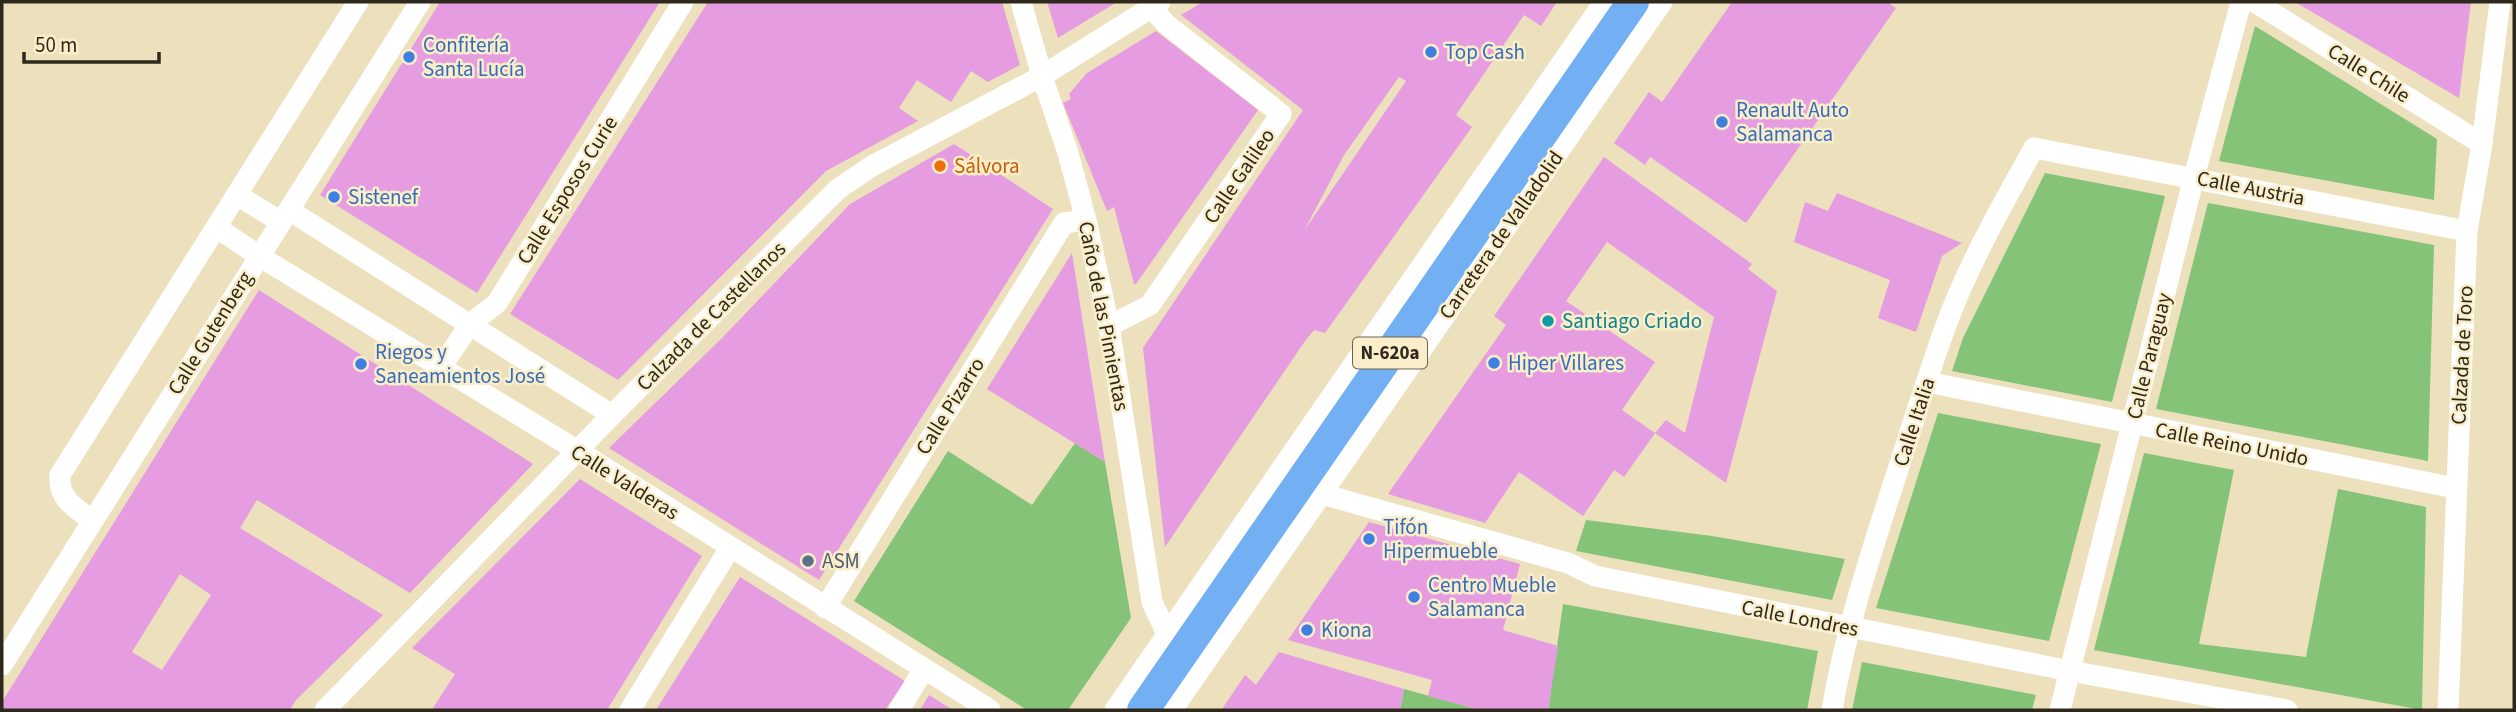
<svg xmlns="http://www.w3.org/2000/svg" width="2516" height="712" font-family="'Source Sans 3',sans-serif">
  <style>
    .green { fill: #84c378 }
    .building { fill: #e59ce1; fill-rule: evenodd }
    .lines { fill: none; stroke-linecap: round; stroke-linejoin: round }
    .minor { stroke: #fff; stroke-width: 21 }
    .highway { stroke: #72b0f3; stroke-width: 32 }
    .shop-dot { fill: #3f7fe0; stroke: #faedc9; stroke-width: 2.5 }
    .food-dot { fill: #e8710a; stroke: #faedc9; stroke-width: 2.5 }
    .culture-dot { fill: #0f9aa8; stroke: #faedc9; stroke-width: 2.5 }
    .service-dot { fill: #5c6f8a; stroke: #faedc9; stroke-width: 2.5 }
    .labels { text-anchor: middle; dominant-baseline: central; stroke-width: 5; stroke-linejoin: round; paint-order: stroke }
    .shield { fill: #faedc9; stroke: #6b6450; stroke-width: 2 }
    .shield-label { font-size: 19px; font-weight: bold; fill: #2e291c }
    .shop-label { font-size: 21px; fill: #366cbe; stroke: #faedc9; text-anchor: start }
    .street-label { font-size: 21px; fill: #2e291c; stroke: #faedc9 }
    .food-label { font-size: 21px; fill: #c56008; stroke: #faedc9; text-anchor: start }
    .culture-label { font-size: 21px; fill: #0d838f; stroke: #faedc9; text-anchor: start }
    .service-label { font-size: 21px; fill: #4e5e75; stroke: #faedc9; text-anchor: start }
  </style>
  <rect width="100%" height="100%" fill="#ede0bc"/>
  <!-- green -->
  <path class="green" d="M 2255,26 L 2437,139 L 2434,200 L 2219,161 Z
    M 2045,173 L 2165,196 L 2112,402 L 1952,371 L 1963,338 Z
    M 2208,203 L 2434,245 L 2428,461 L 2156,409 Z
    M 1938,413 L 2101,444 L 2049,641 L 1876,608 Z
    M 1075,443 L 1105,462 L 1131,618 L 1068,710 L 1027,710 L 854,601 L 948,451 L 1032,505 Z
    M 2144,453 L 2234,470 L 2199,644 L 2306,657 L 2338,489 L 2426,507 L 2422,710 L 2094,650 Z
    M 1586,520 L 1712,536 L 1845,559 L 1832,600 L 1576,551 Z
    M 1563,604 L 1818,651 L 1807,710 L 1548,710 Z
    M 1862,662 L 2036,695 L 2032,710 L 1852,710 Z
    M 1404,689 L 1480,710 L 1400,710 Z"/>
  <!-- building -->
  <path class="building" d="M 440,2 L 660,2 L 477,293 L 320,195 Z
    M 708,2 L 1002,2 L 1020,65 L 988,82 L 971,71 L 951,102 L 917,80 L 899,108 L 918,121 L 826,171 L 618,380 L 510,314 Z
    M 1047,2 L 1117,2 L 1058,38 Z
    M 1203,2 L 1557,2 L 1541,26 L 1524,15 L 1456,115 L 1472,127 L 1325,333 L 1314,330 L 1305,341 L 1165,547 L 1143,348 L 1303,110 L 1181,15 ZM 1399,77 L 1406,81 L 1304,231 L 1344,155 Z
    M 1732,2 L 1887,2 L 1896,8 L 1746,223 L 1650,157 L 1645,165 L 1614,143 L 1649,92 L 1662,102 Z
    M 2295,2 L 2471,2 L 2459,98 Z
    M 1156,31 L 1258,110 L 1136,284 L 1134,284 L 1114,207 L 1107,211 L 1063,103 L 1071,99 L 1069,94 L 1087,73 Z
    M 954,144 L 1053,209 L 819,580 L 609,448 L 723,337 L 850,204 Z
    M 1604,157 L 1752,264 L 1748,269 L 1777,291 L 1726,483 L 1655,433 L 1666,420 L 1685,433 L 1714,317 L 1607,242 L 1566,301 L 1655,362 L 1622,410 L 1655,433 L 1624,477 L 1614,470 L 1583,516 L 1519,472 L 1485,523 L 1388,494 L 1506,325 L 1494,316 Z
    M 1837,193 L 1962,243 L 1942,256 L 1916,332 L 1878,318 L 1890,280 L 1794,242 L 1805,202 L 1828,211 Z
    M 1072,253 L 1091,375 L 1105,462 L 987,389 Z
    M 259,290 L 533,464 L 410,593 L 257,500 L 240,528 L 383,615 L 296,700 L 290,710 L 2,710 L 2,702 ZM 180,574 L 211,595 L 162,670 L 132,652 Z
    M 580,479 L 702,556 L 607,710 L 436,710 L 433,708 L 455,674 L 412,648 Z
    M 1369,522 L 1520,564 L 1503,630 L 1558,646 L 1548,710 L 1480,710 L 1428,696 L 1432,680 L 1288,640 Z
    M 740,577 L 905,681 L 885,710 L 656,710 Z
    M 1279,652 L 1404,689 L 1400,710 L 1222,709 L 1245,675 L 1256,685 Z
    M 929,695 L 953,710 L 920,710 Z"/>
  <g class="lines">
    <!-- minor -->
    <path class="minor" d="M 1021,2 L 1042,76 L 1068,153 L 1086,220 L 1109,326 L 1152,602 L 1167,634
      M 2255,2 L 2482,144
      M 237,195 L 281,222
      M 289,210 L 612,415
      M 216,227 L 259,256 L 578,451 L 990,710
      M 1109,326 L 1150,305 L 1281,114 L 1166,24 L 1151,7
      M 440,369 L 470,324 L 497,303 L 683,2
      M 1927,382 L 2455,488
      M 1322,494 L 1568,563 L 1595,576 L 2070,671 L 2287,710
      M 92,520 C 75,508 58,499 60,475 L 358,2
      M 825,608 L 1064,223 L 1086,220
      M 2,665 L 420,2
      M 325,710 L 612,415 L 838,189 L 872,166 L 1042,76 L 1160,2
      M 630,710 L 730,548
      M 899,710 L 924,669
      M 1115,710 L 1604,2
      M 1172,710 L 1662,2
      M 1832,710 C 1845,633 1869,559 1893,485 C 1910,433 1926,380 1945,328 C 1967,267 2002,205 2034,148 L 2467,231
      M 2060,710 L 2194,177 L 2241,2
      M 2448,710 L 2467,231 L 2482,144 L 2500,2"/>
    <!-- highway -->
    <path class="highway" d="M 1143,710 L 1633,2"/>
  </g>
  <!-- markers -->
  <g class="shop-dot">
    <circle cx="1431" cy="52" r="7"/>
    <circle cx="409" cy="57" r="7"/>
    <circle cx="1722" cy="122" r="7"/>
    <circle cx="334" cy="197" r="7"/>
    <circle cx="1494" cy="363" r="7"/>
    <circle cx="361" cy="364" r="7"/>
    <circle cx="1369" cy="539" r="7"/>
    <circle cx="1414" cy="597" r="7"/>
    <circle cx="1307" cy="630" r="7"/>
  </g>
  <circle class="food-dot" cx="940" cy="166" r="7"/>
  <circle class="culture-dot" cx="1548" cy="321" r="7"/>
  <circle class="service-dot" cx="808" cy="561" r="7"/>
  <g class="labels">
    <!-- shield labels -->
    <rect class="shield" x="1353" y="337.5" width="74" height="31" rx="5"/>
    <g class="shield-label">
      <text x="1390" y="353">N-620a</text>
    </g>
    <!-- shop labels -->
    <g class="shop-label">
      <text x="423" y="45">Confitería<tspan x="423" dy="24">Santa Lucía</tspan></text>
      <text x="1445" y="52">Top Cash</text>
      <text x="1736" y="110">Renault Auto<tspan x="1736" dy="24">Salamanca</tspan></text>
      <text x="348" y="197">Sistenef</text>
      <text x="375" y="352">Riegos y<tspan x="375" dy="24">Saneamientos José</tspan></text>
      <text x="1508" y="363">Hiper Villares</text>
      <text x="1383" y="527">Tifón<tspan x="1383" dy="24">Hipermueble</tspan></text>
      <text x="1428" y="585">Centro Mueble<tspan x="1428" dy="24">Salamanca</tspan></text>
      <text x="1321" y="630">Kiona</text>
    </g>
    <!-- street labels -->
    <g class="street-label">
      <text transform="translate(2369 73) rotate(32)">Calle Chile</text>
      <text transform="translate(1239 176) rotate(-56)">Calle Galileo</text>
      <text transform="translate(2251 188) rotate(11)">Calle Austria</text>
      <text transform="translate(567 190) rotate(-58)">Calle Esposos Curie</text>
      <text transform="translate(1501 235) rotate(-55)">Carretera de Valladolid</text>
      <text transform="translate(711 316) rotate(-45)">Calzada de Castellanos</text>
      <text transform="translate(1104 316) rotate(79)">Caño de las Pimientas</text>
      <text transform="translate(210 333) rotate(-58)">Calle Gutenberg</text>
      <text transform="translate(2462 355) rotate(-87)">Calzada de Toro</text>
      <text transform="translate(2149 356) rotate(-76)">Calle Paraguay</text>
      <text transform="translate(950 406) rotate(-58)">Calle Pizarro</text>
      <text transform="translate(1914 422) rotate(-72)">Calle Italia</text>
      <text transform="translate(2232 444) rotate(11)">Calle Reino Unido</text>
      <text transform="translate(625 482) rotate(32)">Calle Valderas</text>
      <text transform="translate(1800 618) rotate(11)">Calle Londres</text>
    </g>
    <!-- food labels -->
    <g class="food-label">
      <text x="954" y="166">Sálvora</text>
    </g>
    <!-- culture labels -->
    <g class="culture-label">
      <text x="1562" y="321">Santiago Criado</text>
    </g>
    <!-- service labels -->
    <g class="service-label">
      <text x="822" y="561">ASM</text>
    </g>
  </g>
  <!-- border -->
  <rect width="2516" height="712" fill="none" stroke="#2e291c" stroke-width="7"/>
  <!-- scale -->
  <path d="M24 52v10h135v-10" fill="none" stroke="#2e291c" stroke-width="3.5"/>
  <text x="35" y="52" font-size="21" fill="#2e291c" stroke="#faedc9" stroke-width="5" paint-order="stroke">50 m</text>
</svg>
